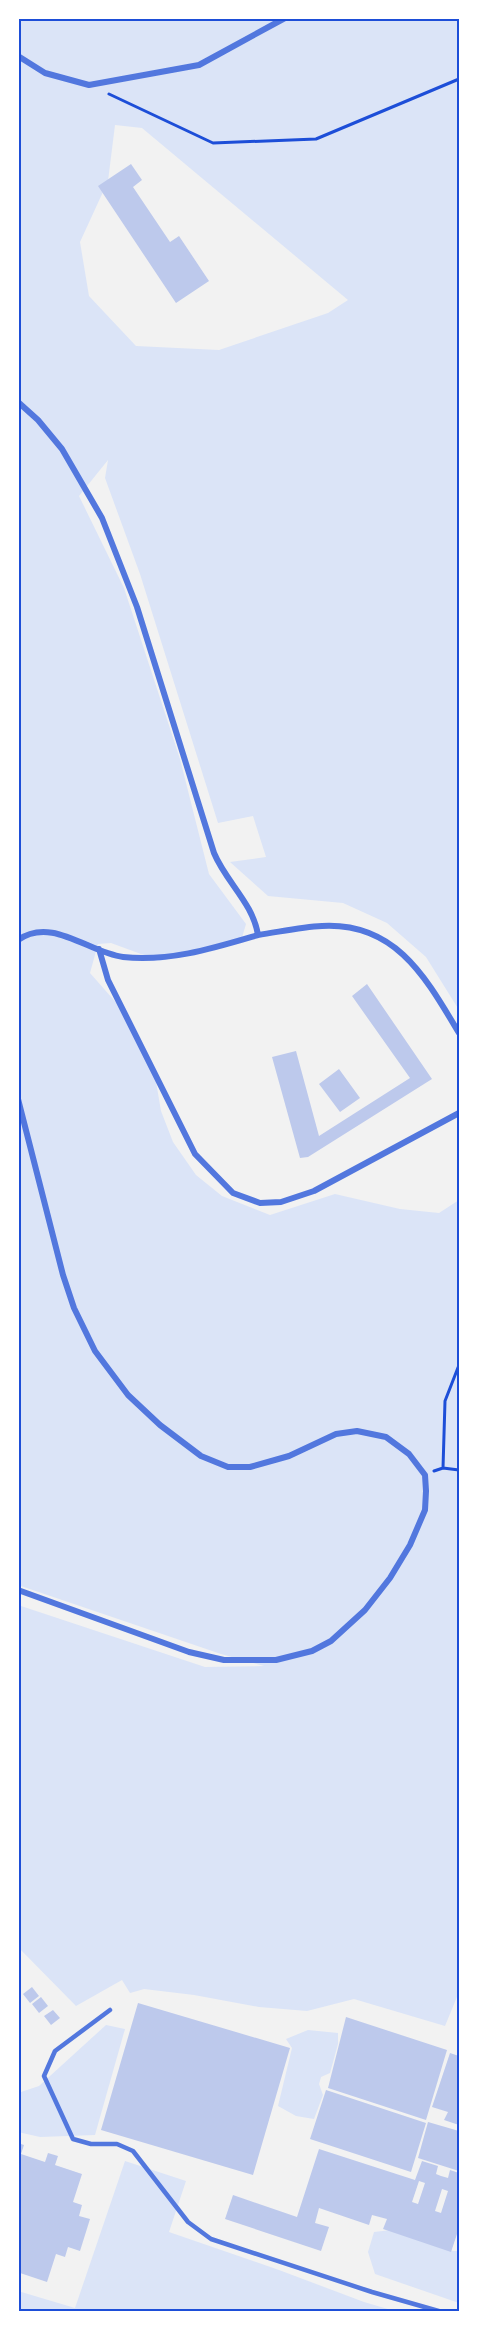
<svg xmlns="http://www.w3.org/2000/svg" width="477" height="2330" font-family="Literata,serif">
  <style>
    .green { fill: #dbe4f7; fill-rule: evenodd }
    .building { fill: #bdc9ec; fill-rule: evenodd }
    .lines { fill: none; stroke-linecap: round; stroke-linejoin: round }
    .path { stroke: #1d4ed8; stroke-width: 3 }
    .service { stroke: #5277de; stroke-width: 4.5 }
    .minor { stroke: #5277de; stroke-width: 6 }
    .neatline { fill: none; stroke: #1d4ed8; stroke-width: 2 }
  </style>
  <rect width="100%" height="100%" fill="#f2f2f2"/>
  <!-- green -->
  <path class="green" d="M 18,18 L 459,18 L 459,1010 L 426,957 L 387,923 L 343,903 L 268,896 L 230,862 L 266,857 L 253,816 L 218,823 L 140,574 L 105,478 L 108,460 L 79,496 L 124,588 L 180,759 L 209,874 L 246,924 L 241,941 L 160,961 L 111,943 L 98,944 L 90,973 L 120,1007 L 153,1064 L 161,1111 L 173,1142 L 196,1175 L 222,1196 L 270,1215 L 335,1194 L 400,1209 L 439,1213 L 459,1200 L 459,1992 L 445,2026 L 354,1999 L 307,2011 L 259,2007 L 194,1995 L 144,1989 L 130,1993 L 122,1980 L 76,2006 L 18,1947 L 18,1605 L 205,1667 L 264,1666 L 221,1654 L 18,1585 ZM 115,125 L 142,128 L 348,300 L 328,313 L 219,350 L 136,346 L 89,296 L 80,242 L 108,181 Z
    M 106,2025 L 125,2029 L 95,2135 L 40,2137 L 18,2132 L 18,2093 L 39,2086 Z
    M 308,2030 L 338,2033 L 338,2044 L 330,2073 L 321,2077 L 319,2084 L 323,2095 L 314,2119 L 296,2116 L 278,2106 L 292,2048 L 286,2039 Z
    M 125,2161 L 186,2181 L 169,2232 L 279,2270 L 364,2302 L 398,2312 L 18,2312 L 18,2291 L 75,2308 Z
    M 391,2230 L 453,2251 L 459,2251 L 459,2303 L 375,2274 L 368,2252 L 374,2232 Z"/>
  <!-- building -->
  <path class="building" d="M 131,164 L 142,180 L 133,187 L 170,242 L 179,236 L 209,281 L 176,303 L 98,186 Z
    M 367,984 L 432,1079 L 308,1157 L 300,1158 L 272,1057 L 296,1051 L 319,1136 L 410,1078 L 352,996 Z
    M 339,1069 L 360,1098 L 340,1112 L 319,1084 Z
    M 32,1987 L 39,1996 L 30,2003 L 23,1994 Z
    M 41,1997 L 48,2006 L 39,2013 L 32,2004 Z
    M 138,2003 L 290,2048 L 253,2175 L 101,2130 Z
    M 53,2010 L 60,2018 L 51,2025 L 44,2016 Z
    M 346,2017 L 447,2050 L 426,2120 L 328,2088 Z
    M 450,2053 L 459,2056 L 459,2125 L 444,2120 L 448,2112 L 432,2107 Z
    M 326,2090 L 426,2123 L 411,2172 L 310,2139 Z
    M 428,2122 L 459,2131 L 459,2171 L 418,2158 Z
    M 18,2143 L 24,2145 L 21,2154 L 45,2162 L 48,2153 L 58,2156 L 55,2165 L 82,2174 L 73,2202 L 82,2205 L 79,2216 L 90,2219 L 80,2251 L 68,2247 L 65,2257 L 56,2254 L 47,2282 L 20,2273 L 18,2279 Z
    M 319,2149 L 415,2180 L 422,2161 L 438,2166 L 436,2174 L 441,2176 L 448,2178 L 450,2170 L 459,2173 L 459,2228 L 451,2252 L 383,2229 L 387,2219 L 372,2215 L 369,2225 L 319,2208 L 315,2223 L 329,2227 L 321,2251 L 225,2219 L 233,2195 L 297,2217 ZM 419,2181 L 425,2183 L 418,2204 L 412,2202 ZM 442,2189 L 448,2191 L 441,2213 L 435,2211 Z"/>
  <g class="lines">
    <!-- path -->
    <path class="path" d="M 109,94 L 213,143 L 316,139 L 459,79
      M 443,1468 L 445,1401 L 459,1365
      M 434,1471 L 443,1468 L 459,1470"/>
    <!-- service -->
    <path class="service" d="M 110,2010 L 55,2051 L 44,2076 L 73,2139 L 91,2144 L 117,2144 L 133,2151 L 188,2222 L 211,2239 L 372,2292 L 442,2312"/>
    <!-- minor -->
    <path class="minor" d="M 18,56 L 45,73 L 89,85 L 199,65 L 285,18
      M 18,402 L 38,420 L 62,449 L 102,518 L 137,607 L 214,853 C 226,882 253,903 258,935 C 214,948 170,962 123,957 C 89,953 52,916 18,940
      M 258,935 C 279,932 301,927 322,926 C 396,922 426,978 459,1033
      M 99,949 L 108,980 L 195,1154 L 233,1193 L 260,1203 L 281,1202 L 314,1191 L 459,1113
      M 18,1099 L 63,1275 L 74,1308 L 95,1351 L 128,1395 L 160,1425 L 201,1456 L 228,1467 L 250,1467 L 289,1456 L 336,1434 L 357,1431 L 386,1437 L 409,1454 L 425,1475 L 426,1491 L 425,1510 L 410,1545 L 390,1578 L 365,1610 L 331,1641 L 312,1651 L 276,1660 L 224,1660 L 189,1652 L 18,1590"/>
  </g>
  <!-- border -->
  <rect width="477" height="2330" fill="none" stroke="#ffffff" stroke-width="39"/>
  <rect x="20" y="20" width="438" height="2290" class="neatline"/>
</svg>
